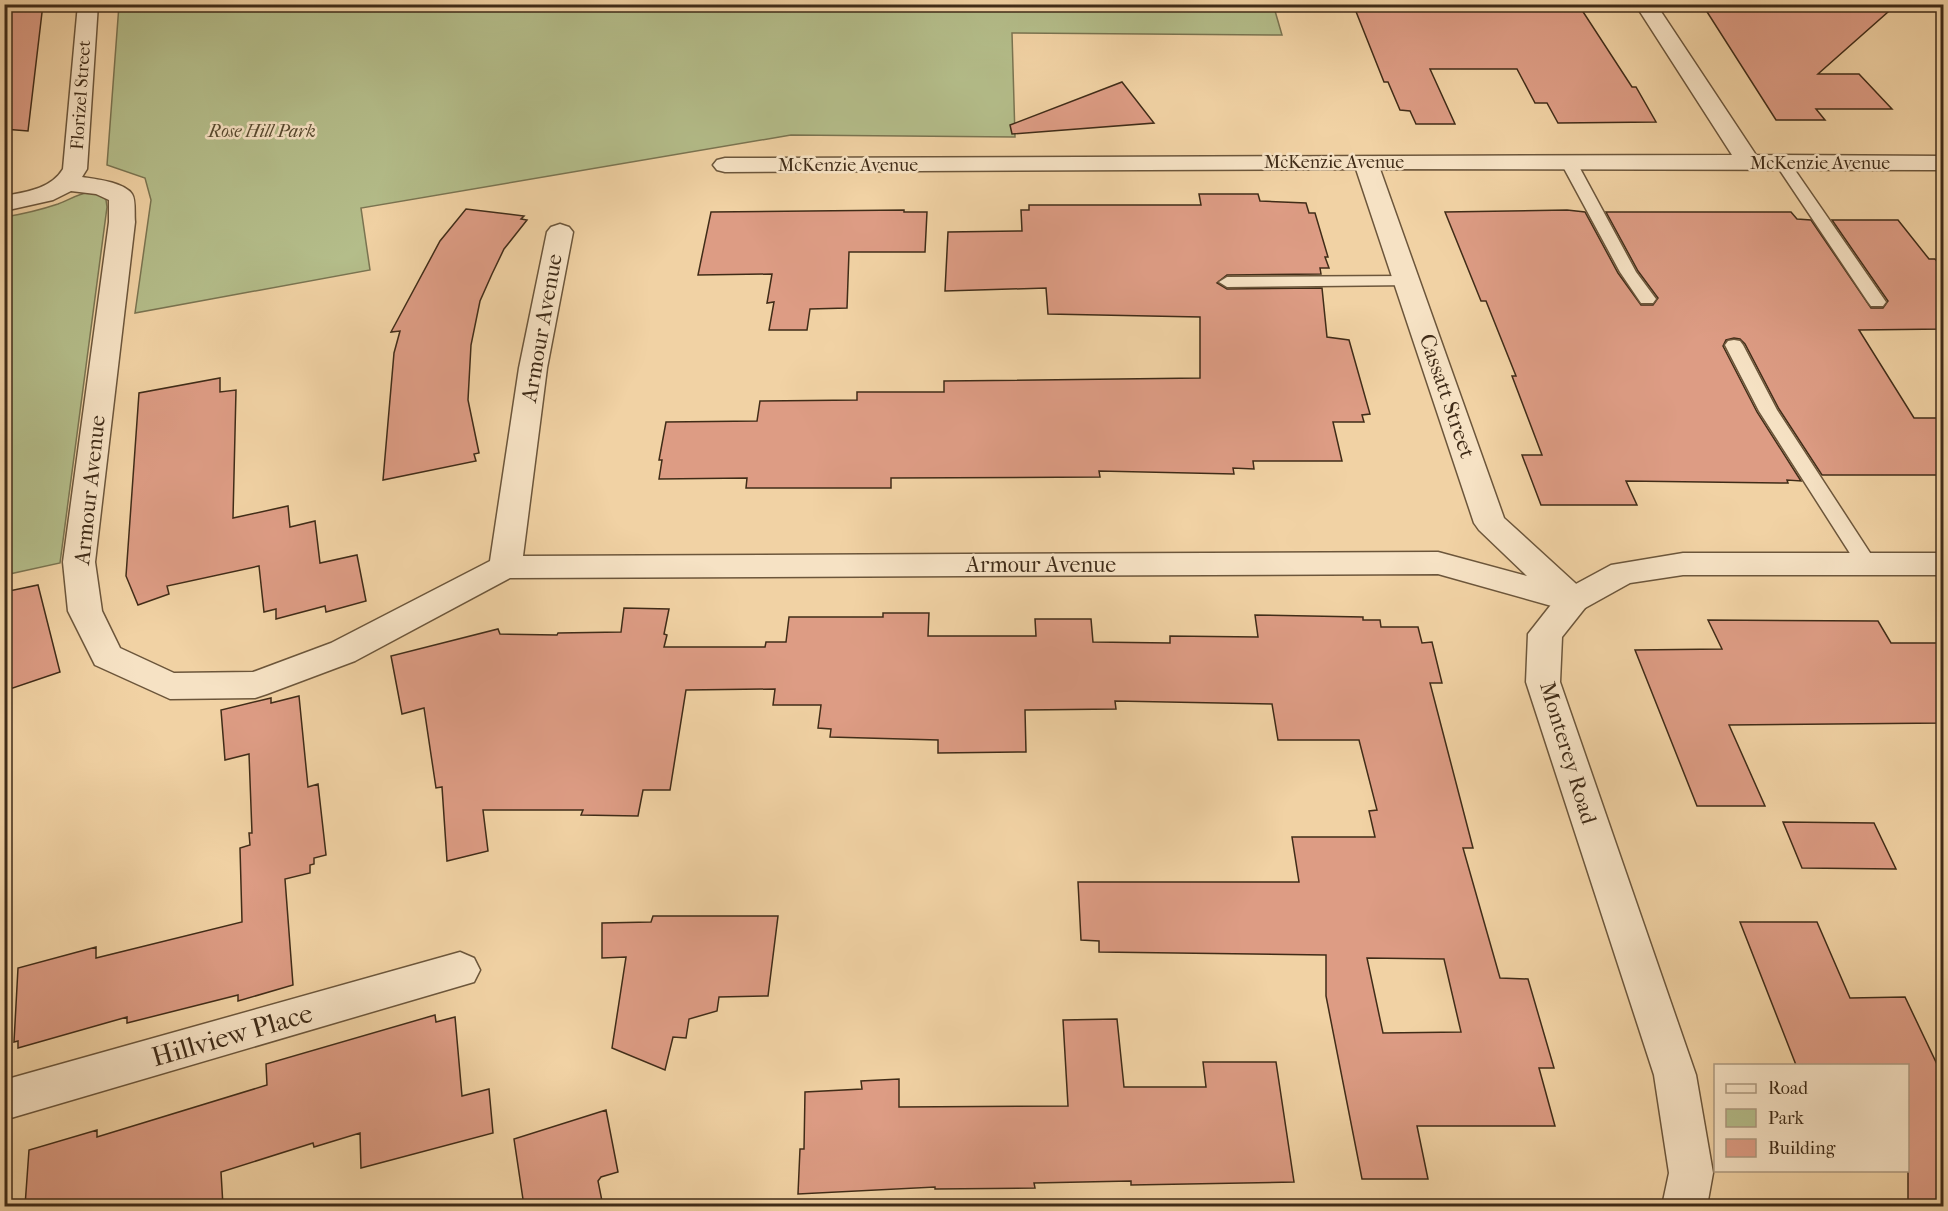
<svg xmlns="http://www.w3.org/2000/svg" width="1948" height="1211" font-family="'IM FELL French Canon',serif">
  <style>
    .green { fill: #b4bd8a; stroke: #7a7451; stroke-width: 1.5 }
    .building { fill: #dd9c84; stroke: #402c18; stroke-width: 1.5; fill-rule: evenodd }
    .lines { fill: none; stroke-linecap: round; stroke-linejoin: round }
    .service-casing { stroke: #6c563b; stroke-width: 3 }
    .minor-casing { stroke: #6c563b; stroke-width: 3 }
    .tertiary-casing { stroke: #6c563b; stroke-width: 3 }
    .service { fill: #f6e2c4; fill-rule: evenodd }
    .minor { fill: #f6e2c4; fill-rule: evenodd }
    .tertiary { fill: #f6e2c4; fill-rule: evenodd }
    .labels { text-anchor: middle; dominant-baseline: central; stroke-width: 5; stroke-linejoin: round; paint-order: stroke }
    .far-street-label { font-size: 18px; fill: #402c18; stroke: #f6e2c4 }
    .far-park-label { font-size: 18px; font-style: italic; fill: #57492f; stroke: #f6e2c4 }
    .street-label { font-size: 22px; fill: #402c18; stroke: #f6e2c4 }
    .near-street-label { font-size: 27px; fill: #402c18; stroke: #f6e2c4 }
  </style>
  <rect width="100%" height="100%" fill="#f1d2a4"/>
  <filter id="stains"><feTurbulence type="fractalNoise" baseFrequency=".00333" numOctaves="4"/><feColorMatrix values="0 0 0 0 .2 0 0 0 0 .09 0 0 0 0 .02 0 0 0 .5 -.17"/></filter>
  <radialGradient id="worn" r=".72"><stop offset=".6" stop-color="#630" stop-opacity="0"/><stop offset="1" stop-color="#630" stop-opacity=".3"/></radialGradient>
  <!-- green -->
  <path class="green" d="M 1273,4 L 1282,35 L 1012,33 L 1015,137 L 791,135 L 361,208 L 370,270 L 135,313 L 151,200 L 145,178 L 107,165 L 119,5 Z
    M 90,192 L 102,194 L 106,200 L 107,207 L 60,563 L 5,575 L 5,217 C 23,214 40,210 58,204 C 69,200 77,194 90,192 Z"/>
  <!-- building -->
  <path class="building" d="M 4,4 L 43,4 L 28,131 L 4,129 Z
    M 1353,4 L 1578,4 L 1632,87 L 1636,87 L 1656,122 L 1558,123 L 1547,103 L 1535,103 L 1517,69 L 1430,69 L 1455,124 L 1416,124 L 1410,111 L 1400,110 L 1388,82 L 1384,82 Z
    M 1702,4 L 1897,4 L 1818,74 L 1859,74 L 1892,109 L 1816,109 L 1825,120 L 1776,120 Z
    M 1122,82 L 1154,123 L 1012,134 L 1010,125 Z
    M 1199,194 L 1258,194 L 1260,201 L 1306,203 L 1309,213 L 1315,213 L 1328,257 L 1325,257 L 1329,268 L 1320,268 L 1321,274 L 1227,275 L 1217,283 L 1227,289 L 1322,288 L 1327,337 L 1349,340 L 1370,414 L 1362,415 L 1364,422 L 1333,422 L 1342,461 L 1253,461 L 1254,469 L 1233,468 L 1234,474 L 1099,471 L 1100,477 L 891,478 L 891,488 L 746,488 L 747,478 L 659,479 L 662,460 L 659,460 L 666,422 L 757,421 L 760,401 L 857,400 L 857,392 L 944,392 L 944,381 L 1200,378 L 1200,317 L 1048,314 L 1046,288 L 945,291 L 948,232 L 1022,231 L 1021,210 L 1029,210 L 1029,205 L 1201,205 Z
    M 466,209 L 524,216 L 521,219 L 527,220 L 504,249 L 492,274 L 480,301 L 471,345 L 468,400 L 479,453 L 474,454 L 476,461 L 383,480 L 394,353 L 400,331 L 391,332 L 440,241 Z
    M 904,210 L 904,212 L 927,212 L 925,252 L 849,252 L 847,308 L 810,309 L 807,330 L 769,330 L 774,302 L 767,303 L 772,274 L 698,275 L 711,212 Z
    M 1567,210 L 1585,212 L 1618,273 L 1641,305 L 1653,305 L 1658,298 L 1638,271 L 1606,212 L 1791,212 L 1797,219 L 1811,220 L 1871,308 L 1883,308 L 1888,301 L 1832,220 L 1898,220 L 1929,259 L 1935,259 L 1944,270 L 1944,329 L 1859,330 L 1914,418 L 1944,418 L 1944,475 L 1822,475 L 1779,409 L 1745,344 L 1740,339 L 1734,338 L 1726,340 L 1723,346 L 1757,412 L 1801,481 L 1787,480 L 1788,483 L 1626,481 L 1637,505 L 1541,505 L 1522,455 L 1542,455 L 1512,376 L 1516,376 L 1486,301 L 1481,301 L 1445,212 Z
    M 220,378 L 220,392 L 236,390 L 233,518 L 288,506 L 290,527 L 315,521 L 320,563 L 357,555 L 366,601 L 326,612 L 325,606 L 276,619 L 276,609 L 264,612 L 259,566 L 167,586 L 169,594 L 138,605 L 126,576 L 139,393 Z
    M 38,585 L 60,672 L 4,691 L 4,592 Z
    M 624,608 L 669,609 L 664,634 L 667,635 L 664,647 L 765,647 L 766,642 L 786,642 L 789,617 L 883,617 L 883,613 L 929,613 L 928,636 L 1036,636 L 1035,619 L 1091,619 L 1093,642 L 1170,643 L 1170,636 L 1258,637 L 1255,615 L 1363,617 L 1363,620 L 1380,620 L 1381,627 L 1418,627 L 1422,643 L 1432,642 L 1442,683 L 1430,683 L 1473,848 L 1463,848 L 1500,978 L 1528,979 L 1554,1068 L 1539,1068 L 1555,1126 L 1417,1126 L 1428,1179 L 1362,1179 L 1326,996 L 1326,955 L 1099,952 L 1099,941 L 1081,940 L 1078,882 L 1299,882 L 1292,837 L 1375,837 L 1369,811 L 1377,810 L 1359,740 L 1278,740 L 1272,704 L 1115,701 L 1116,709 L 1025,710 L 1026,752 L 938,753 L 938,740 L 830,737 L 831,729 L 818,728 L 821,705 L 773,705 L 775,689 L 686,690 L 670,790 L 643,790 L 638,816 L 581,815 L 583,810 L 483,810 L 488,851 L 447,861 L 442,787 L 436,788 L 424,708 L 402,714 L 391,656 L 498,629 L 500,634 L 557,635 L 558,633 L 621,632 ZM 1367,958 L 1444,959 L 1461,1032 L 1383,1033 Z
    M 1708,620 L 1878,621 L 1891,643 L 1944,643 L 1944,723 L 1729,725 L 1765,806 L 1697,806 L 1635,650 L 1722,649 Z
    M 299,696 L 308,787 L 318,784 L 326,855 L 314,858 L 314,864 L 310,865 L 310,873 L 285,879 L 293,985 L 238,1001 L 238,995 L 127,1023 L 127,1017 L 18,1048 L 18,1041 L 14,1042 L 18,968 L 96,947 L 96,958 L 242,922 L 240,848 L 250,845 L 249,833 L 252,833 L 249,754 L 225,760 L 221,710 L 271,698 L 271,703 Z
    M 1783,822 L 1874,823 L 1896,869 L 1802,868 Z
    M 653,916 L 778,916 L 768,996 L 719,997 L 717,1011 L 689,1019 L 686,1038 L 673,1037 L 665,1070 L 612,1048 L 626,957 L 602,958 L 602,923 L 651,922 Z
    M 1740,922 L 1817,922 L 1850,998 L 1905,997 L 1944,1079 L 1944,1202 L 1908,1202 L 1908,1065 L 1796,1065 Z
    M 435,1015 L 436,1022 L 455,1017 L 462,1096 L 489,1089 L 493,1133 L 361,1168 L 360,1133 L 314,1147 L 313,1143 L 221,1172 L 223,1206 L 25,1206 L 29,1150 L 97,1130 L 97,1137 L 267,1085 L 266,1064 Z
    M 1117,1019 L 1124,1087 L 1206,1087 L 1203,1062 L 1276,1062 L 1294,1182 L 1131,1185 L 1131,1181 L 1034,1183 L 1035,1188 L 935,1189 L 935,1187 L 798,1194 L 800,1149 L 804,1149 L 805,1092 L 862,1089 L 861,1081 L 899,1079 L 899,1107 L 1068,1106 L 1063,1020 Z
    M 606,1110 L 618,1172 L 601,1177 L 598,1181 L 603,1206 L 524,1206 L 514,1139 Z"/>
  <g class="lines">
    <!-- service casing -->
    <g class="service-casing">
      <path id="service" d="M 1568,156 L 1576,161 L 1636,272 L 1656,299 L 1653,303 L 1641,303 L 1620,272 L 1560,161 Z
        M 1783,158 L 1788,160 L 1886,302 L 1883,306 L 1871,306 L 1868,302 L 1775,163 Z
        M 1407,276 L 1415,281 L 1413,285 L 1227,287 L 1219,282 L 1227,277 Z
        M 1734,340 L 1740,341 L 1743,345 L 1777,410 L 1874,559 L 1877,564 L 1874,569 L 1867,571 L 1860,569 L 1759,411 L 1725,345 L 1728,341 Z"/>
    </g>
    <!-- minor casing -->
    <g class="minor-casing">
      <path id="minor" d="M 78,4 L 98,4 L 87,169 L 82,177 C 95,179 124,182 132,194 C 136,200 134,214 135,222 L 95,562 L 102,611 L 120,648 L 174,673 L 253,672 L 331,643 L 490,561 L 519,368 L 547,232 L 551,227 L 560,224 L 569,227 L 573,232 L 547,368 L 523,556 L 1438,552 L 1527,576 L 1479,530 L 1474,523 L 1356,169 L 725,172 L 717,170 L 713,165 L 717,160 L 725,158 L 1732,155 L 1635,4 L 1656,4 L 1756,155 L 1944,156 L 1944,170 L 1380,169 L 1504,518 L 1585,592 L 1589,600 L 1585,608 L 1573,612 L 1438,574 L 510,578 L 355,661 L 267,694 L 255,698 L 170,699 L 95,665 L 68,611 L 63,562 L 109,222 L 109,200 L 96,194 L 71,191 L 53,200 L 4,211 L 4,196 C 26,192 51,189 63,169 Z
        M 460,952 L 474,958 L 480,970 L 474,982 L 4,1120 L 4,1080 Z"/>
    </g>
    <!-- tertiary casing -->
    <g class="tertiary-casing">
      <path id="tertiary" d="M 1683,553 L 1944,553 L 1944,575 L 1683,575 L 1630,583 L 1585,608 L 1562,637 L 1560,682 L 1696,1075 L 1713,1173 L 1707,1206 L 1662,1206 L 1669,1173 L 1654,1075 L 1526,682 L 1528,634 L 1561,592 L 1611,565 Z"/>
    </g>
    <!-- service -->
    <use href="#service" class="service"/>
    <!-- minor -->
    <use href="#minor" class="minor"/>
    <!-- tertiary -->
    <use href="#tertiary" class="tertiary"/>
  </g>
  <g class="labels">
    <!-- far-street labels -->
    <g class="far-street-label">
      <text transform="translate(81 95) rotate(-86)">Florizel Street</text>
      <text x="1334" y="162">McKenzie Avenue</text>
      <text x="1820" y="163">McKenzie Avenue</text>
      <text x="848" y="165">McKenzie Avenue</text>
    </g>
    <!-- far-park labels -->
    <g class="far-park-label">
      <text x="262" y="131">Rose Hill Park</text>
    </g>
    <!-- street labels -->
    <g class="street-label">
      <text transform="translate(542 328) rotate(-80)">Armour Avenue</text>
      <text transform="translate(1447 396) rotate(71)">Cassatt Street</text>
      <text transform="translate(90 490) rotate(-84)">Armour Avenue</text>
      <text x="1041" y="565">Armour Avenue</text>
      <text transform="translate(1568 753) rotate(73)">Monterey Road</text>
    </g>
    <!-- near-street labels -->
    <g class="near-street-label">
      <text transform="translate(232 1035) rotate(-16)">Hillview Place</text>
    </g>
  </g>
  <!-- margin -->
  <rect width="1948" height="1211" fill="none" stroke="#f1d2a4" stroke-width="24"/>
  <rect x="6" y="6" width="1936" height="1199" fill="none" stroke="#402c18" stroke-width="3"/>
  <rect x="12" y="12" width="1924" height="1187" fill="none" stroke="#402c18" stroke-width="1.5"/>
  <!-- legend -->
  <rect x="1714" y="1064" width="195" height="108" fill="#f6e2c4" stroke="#ad997f" stroke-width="1.5"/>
  <rect x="1726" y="1084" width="30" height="9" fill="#f6e2c4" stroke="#ad997f" stroke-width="1.5"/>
  <text x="1768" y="1094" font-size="18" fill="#402c18">Road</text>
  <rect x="1726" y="1109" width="30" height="18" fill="#b4bd8a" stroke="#ad997f" stroke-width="1.5"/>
  <text x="1768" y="1124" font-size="18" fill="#402c18">Park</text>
  <rect x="1726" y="1139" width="30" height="18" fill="#dd9c84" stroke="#ad997f" stroke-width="1.5"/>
  <text x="1768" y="1154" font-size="18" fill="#402c18">Building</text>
  <rect width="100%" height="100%" filter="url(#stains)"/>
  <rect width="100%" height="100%" fill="url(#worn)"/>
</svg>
